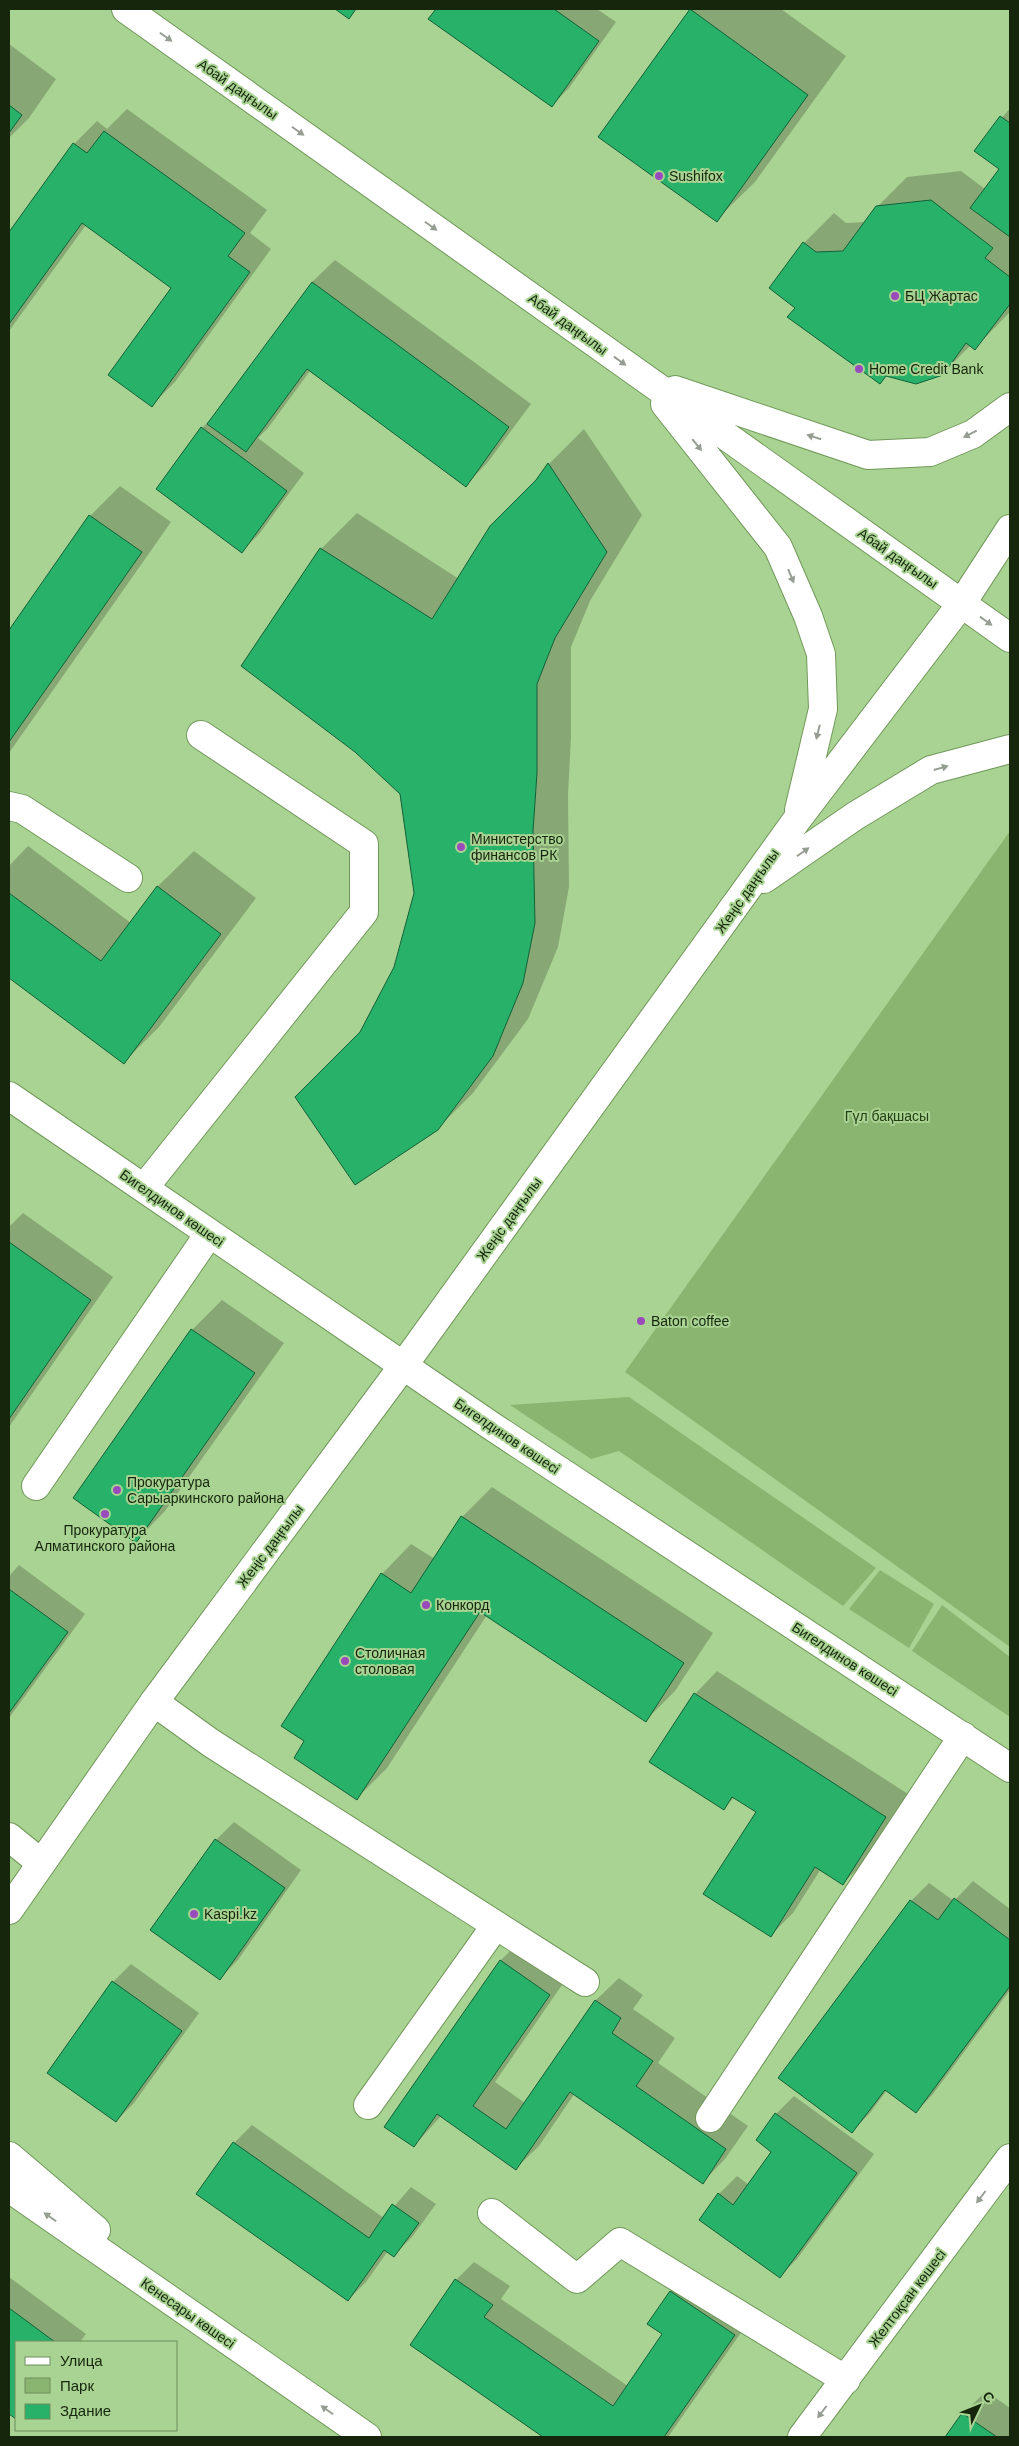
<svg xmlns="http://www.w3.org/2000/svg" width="1019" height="2446" font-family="Helvetica,sans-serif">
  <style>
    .green { fill: #89b570 }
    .shadow { fill: #0003 }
    .building { fill: #27b169; stroke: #136138 }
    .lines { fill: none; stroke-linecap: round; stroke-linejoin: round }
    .minor-casing { stroke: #71985a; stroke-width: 30 }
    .major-casing { stroke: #71985a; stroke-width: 30 }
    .minor { stroke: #fff; stroke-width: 28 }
    .major { stroke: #fff; stroke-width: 28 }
    .oneway { fill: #969d92 }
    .poi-dot { fill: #9a4bbb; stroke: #a9d392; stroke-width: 2 }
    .labels { text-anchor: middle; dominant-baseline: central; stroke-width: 4; stroke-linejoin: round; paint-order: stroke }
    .street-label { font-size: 14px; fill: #16260d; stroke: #a9d392 }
    .poi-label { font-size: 14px; fill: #16260d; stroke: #a9d392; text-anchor: start }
    .park-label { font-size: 14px; fill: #253f15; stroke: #a9d392 }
  </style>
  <rect width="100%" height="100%" fill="#a9d392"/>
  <!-- green -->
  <path class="green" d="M 1010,831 L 1010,1647 L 625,1372 Z
    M 629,1397 L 876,1568 L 843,1606 L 619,1451 L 591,1459 L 510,1405 Z
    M 880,1570 L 934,1604 L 909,1648 L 849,1609 Z
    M 942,1605 L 1010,1657 L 1010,1717 L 912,1651 Z"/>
  <!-- shadow -->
  <path class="shadow" d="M 438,9 L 597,9 L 616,22 L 569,88 L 551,106 L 430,19 Z
    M 692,9 L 781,9 L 846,56 L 755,182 L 716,220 Z
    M 9,44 L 56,79 L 29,118 L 9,138 Z
    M 1010,108 L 1010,312 L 975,348 L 971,345 L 943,373 L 887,375 L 880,383 L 796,307 L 771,288 L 804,243 L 834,213 L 846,223 L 866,222 L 877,207 L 907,177 L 961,171 L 985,189 L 1001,169 L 976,150 Z
    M 127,109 L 267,210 L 250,233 L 271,249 L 175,382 L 152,405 L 173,288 L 86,225 L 9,331 L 9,234 L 74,144 L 97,121 L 107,129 Z
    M 335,260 L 531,404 L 488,462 L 466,485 L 310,371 L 268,428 L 258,438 L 304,473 L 260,533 L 242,551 L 202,428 L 215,415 L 312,282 Z
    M 584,429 L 642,515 L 590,601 L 571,647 L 571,737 L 568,795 L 569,887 L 558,947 L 528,1019 L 473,1093 L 437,1129 L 362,1033 L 396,968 L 415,893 L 401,794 L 356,751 L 243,666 L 321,549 L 357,513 L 459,579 L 549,464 Z
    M 120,486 L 171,522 L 9,753 L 9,632 L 90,516 Z
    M 28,846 L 131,923 L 158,886 L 194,851 L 256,898 L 159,1027 L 124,1062 L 9,976 L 9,866 Z
    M 23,1213 L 113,1277 L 9,1427 L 9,1227 Z
    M 222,1300 L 284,1343 L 165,1511 L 136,1541 L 75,1498 L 192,1330 Z
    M 492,1487 L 713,1633 L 675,1691 L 646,1720 L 487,1615 L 387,1768 L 357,1798 L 306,1741 L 382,1574 L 411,1544 L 435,1559 L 462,1517 Z
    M 19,1565 L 85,1614 L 9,1718 L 9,1576 Z
    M 717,1671 L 908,1794 L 866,1861 L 843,1883 L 821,1869 L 793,1913 L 771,1935 L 758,1811 L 735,1797 L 723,1808 L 695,1694 Z
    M 234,1822 L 301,1870 L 238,1960 L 220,1978 L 216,1840 Z
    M 973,1881 L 1010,1909 L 1010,1990 L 933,2094 L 916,2112 L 887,2090 L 870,2113 L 852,2131 L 780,2078 L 911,1901 L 929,1883 L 954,1901 Z
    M 523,1938 L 571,1972 L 495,2082 L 525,2103 L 596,2000 L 619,1978 L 643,1995 L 633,2009 L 675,2038 L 658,2063 L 748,2126 L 725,2159 L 703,2182 L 575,2093 L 539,2146 L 516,2168 L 441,2116 L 414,2146 L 500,1961 Z
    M 131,1964 L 199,2013 L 134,2103 L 116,2121 L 113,1982 Z
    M 794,2096 L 874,2154 L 797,2259 L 779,2277 L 719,2194 L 737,2176 L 749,2185 L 773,2151 L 757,2140 L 776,2114 Z
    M 252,2125 L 384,2218 L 411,2187 L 436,2204 L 412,2237 L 394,2255 L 388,2251 L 366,2282 L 348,2300 L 198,2194 L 234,2143 Z
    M 474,2262 L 510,2286 L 501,2299 L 628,2386 L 664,2334 L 649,2323 L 671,2291 L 689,2273 L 752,2317 L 668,2437 L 545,2437 L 411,2344 L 456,2280 Z
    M 9,2277 L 86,2334 L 80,2342 L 16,2342 L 16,2418 L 9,2412 Z
    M 986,2391 L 1010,2408 L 1010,2437 L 947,2437 L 963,2414 Z"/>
  <!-- building -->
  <path class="building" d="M 335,9 L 356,9 L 349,19 Z
    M 436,9 L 554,9 L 599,41 L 552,107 L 428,19 Z
    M 690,9 L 808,95 L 717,222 L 598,137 Z
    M 9,105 L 22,115 L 9,133 Z
    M 1000,116 L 1010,123 L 1010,237 L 970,208 L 999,169 L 974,151 Z
    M 104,131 L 245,233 L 228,256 L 250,272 L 152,407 L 108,375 L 171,288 L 82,223 L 9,324 L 9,232 L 73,143 L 87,153 Z
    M 931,200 L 993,248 L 985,258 L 1010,277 L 1010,304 L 975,350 L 966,343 L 943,375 L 916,384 L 886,376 L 880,384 L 787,317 L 795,308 L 769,288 L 803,242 L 816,252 L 843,251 L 876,206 Z
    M 312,282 L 509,427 L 466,487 L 307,369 L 246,452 L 207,424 Z
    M 201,427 L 287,491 L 242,553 L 156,489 Z
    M 548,463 L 607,552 L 555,638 L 537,684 L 537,773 L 533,831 L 535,923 L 523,983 L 493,1056 L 438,1130 L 355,1185 L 295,1097 L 360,1032 L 394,967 L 414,893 L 400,794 L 355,752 L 241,666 L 320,548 L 432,619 L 490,526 L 536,480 Z
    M 89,515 L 142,552 L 9,742 L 9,630 Z
    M 157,886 L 221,934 L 124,1064 L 9,978 L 9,893 L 101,961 Z
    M 9,1242 L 91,1300 L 9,1419 Z
    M 191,1329 L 255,1373 L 136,1543 L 73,1498 Z
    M 461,1516 L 684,1663 L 646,1722 L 480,1612 L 357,1800 L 294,1758 L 304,1741 L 281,1726 L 381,1573 L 411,1593 Z
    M 9,1589 L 68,1632 L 9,1713 Z
    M 694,1693 L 886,1817 L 843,1885 L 815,1867 L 771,1937 L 703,1894 L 756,1812 L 732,1797 L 724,1810 L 649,1762 Z
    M 215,1839 L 285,1888 L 220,1980 L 150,1930 Z
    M 954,1898 L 1010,1940 L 1010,1986 L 916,2113 L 885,2090 L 852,2133 L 778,2078 L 910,1900 L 938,1920 Z
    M 500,1960 L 550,1995 L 473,2106 L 506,2129 L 595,2000 L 621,2018 L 612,2033 L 653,2061 L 636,2086 L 726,2149 L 703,2184 L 570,2092 L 516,2170 L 437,2114 L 414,2147 L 384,2127 Z
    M 112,1981 L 182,2031 L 116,2122 L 47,2073 Z
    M 775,2113 L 857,2173 L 780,2278 L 699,2220 L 718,2193 L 733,2205 L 771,2152 L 756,2140 Z
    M 233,2142 L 369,2238 L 392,2204 L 419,2223 L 394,2257 L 384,2250 L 348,2301 L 196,2194 Z
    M 455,2279 L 493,2305 L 484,2317 L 613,2406 L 662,2334 L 647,2324 L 670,2291 L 735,2335 L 664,2437 L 543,2437 L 410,2345 Z
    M 9,2308 L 55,2342 L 16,2342 L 16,2419 L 9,2414 Z
    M 962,2413 L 997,2437 L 945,2437 Z"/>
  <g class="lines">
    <!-- minor casing -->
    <g class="minor-casing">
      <path id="minor" d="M 9,806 L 22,809 L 128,878
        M 9,1096 L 490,1425 L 1010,1768
        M 144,1188 L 364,912 L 364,844 L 201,735
        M 36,1486 L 209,1234
        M 154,1702 L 211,1743 L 585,1982
        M 9,1837 L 41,1863
        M 368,2105 L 496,1925
        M 710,2118 L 963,1736
        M 492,2213 L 577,2279 L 620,2242 L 846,2380
        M 802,2437 L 1010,2158"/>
    </g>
    <!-- major casing -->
    <g class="major-casing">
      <path id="major" d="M 126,9 L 1010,638
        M 675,390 L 868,455 L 930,452 L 973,434 L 1010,407
        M 665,404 L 778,547 L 808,616 L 821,654 L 823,709 L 799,810
        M 764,879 L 855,816 L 931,770 L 1010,749
        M 9,1910 L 154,1702 L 403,1366 L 796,821 L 962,603 L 1010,529
        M 9,2156 L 96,2230
        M 9,2188 L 367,2437"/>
    </g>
    <!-- minor -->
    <use href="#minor" class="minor"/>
    <!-- major -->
    <use href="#major" class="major"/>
  </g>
  <!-- one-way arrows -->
  <defs><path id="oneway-solid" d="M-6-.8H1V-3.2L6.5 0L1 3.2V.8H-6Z" transform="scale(1.25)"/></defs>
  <g class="oneway">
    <use href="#oneway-solid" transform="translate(166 37) rotate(35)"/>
    <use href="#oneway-solid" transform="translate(298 131) rotate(35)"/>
    <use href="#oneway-solid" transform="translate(431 226) rotate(35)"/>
    <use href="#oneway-solid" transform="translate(620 361) rotate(36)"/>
    <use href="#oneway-solid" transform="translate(970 434) rotate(153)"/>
    <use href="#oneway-solid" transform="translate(814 437) rotate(-162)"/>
    <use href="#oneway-solid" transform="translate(697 445) rotate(51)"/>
    <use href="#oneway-solid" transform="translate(791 576) rotate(67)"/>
    <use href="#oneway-solid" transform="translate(986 621) rotate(36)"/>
    <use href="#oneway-solid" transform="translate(818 732) rotate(104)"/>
    <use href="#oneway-solid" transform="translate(941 768) rotate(-16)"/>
    <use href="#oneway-solid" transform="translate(803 852) rotate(-35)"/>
    <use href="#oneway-solid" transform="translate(981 2197) rotate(127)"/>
    <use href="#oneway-solid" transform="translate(50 2217) rotate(-145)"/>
    <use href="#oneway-solid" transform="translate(327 2410) rotate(-145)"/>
    <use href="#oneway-solid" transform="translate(822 2412) rotate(127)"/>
  </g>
  <!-- markers -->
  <g class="poi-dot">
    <circle cx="659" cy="176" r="5"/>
    <circle cx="895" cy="296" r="5"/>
    <circle cx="859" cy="369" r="5"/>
    <circle cx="461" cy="847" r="5"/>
    <circle cx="641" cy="1321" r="5"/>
    <circle cx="117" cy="1490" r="5"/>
    <circle cx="105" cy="1514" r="5"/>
    <circle cx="426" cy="1605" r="5"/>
    <circle cx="345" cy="1661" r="5"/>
    <circle cx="194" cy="1914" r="5"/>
  </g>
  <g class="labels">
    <!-- street labels -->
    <g class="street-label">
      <text transform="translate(238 89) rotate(35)">Абай даңғылы</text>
      <text transform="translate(568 324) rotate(36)">Абай даңғылы</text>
      <text transform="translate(898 558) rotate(35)">Абай даңғылы</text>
      <text transform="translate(747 891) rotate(-55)">Жеңіс даңғылы</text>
      <text transform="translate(172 1208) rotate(35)">Бигелдинов көшесі</text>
      <text transform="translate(509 1219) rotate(-54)">Жеңіс даңғылы</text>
      <text transform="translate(507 1436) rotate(34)">Бигелдинов көшесі</text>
      <text transform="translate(270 1546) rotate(-53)">Жеңіс даңғылы</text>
      <text transform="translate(845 1659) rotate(33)">Бигелдинов көшесі</text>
      <text transform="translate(907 2298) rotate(-53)">Желтоқсан көшесі</text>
      <text transform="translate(188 2313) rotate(35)">Кенесары көшесі</text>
    </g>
    <!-- poi labels -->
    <g class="poi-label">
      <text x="669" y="176">Sushifox</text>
      <text x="905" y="296">БЦ Жартас</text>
      <text x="869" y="369">Home Credit Bank</text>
      <text x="471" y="839">Министерство<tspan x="471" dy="16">финансов РК</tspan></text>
      <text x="651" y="1321">Baton coffee</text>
      <text x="127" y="1482">Прокуратура<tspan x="127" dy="16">Сарыаркинского района</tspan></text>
      <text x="105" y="1530" text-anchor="middle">Прокуратура<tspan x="105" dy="16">Алматинского района</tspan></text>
      <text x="436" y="1605">Конкорд</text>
      <text x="355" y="1653">Столичная<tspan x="355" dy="16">столовая</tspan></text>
      <text x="204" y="1914">Kaspi.kz</text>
    </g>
    <!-- park labels -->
    <g class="park-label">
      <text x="887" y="1116">Гүл бақшасы</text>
    </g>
  </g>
  <!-- border -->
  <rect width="1019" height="2446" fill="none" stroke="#16260d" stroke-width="20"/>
  <!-- legend -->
  <rect x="15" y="2341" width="162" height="90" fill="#a9d392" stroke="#6e8e5d"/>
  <rect x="25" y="2357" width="25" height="8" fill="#ffffff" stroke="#6e8e5d"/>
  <text x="60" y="2366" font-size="15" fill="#16260d">Улица</text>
  <rect x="25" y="2378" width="25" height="15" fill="#89b570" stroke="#6e8e5d"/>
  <text x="60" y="2391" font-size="15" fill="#16260d">Парк</text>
  <rect x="25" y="2404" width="25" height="15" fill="#27b169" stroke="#6e8e5d"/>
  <text x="60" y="2416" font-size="15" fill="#16260d">Здание</text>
  <!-- north arrow -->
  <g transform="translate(979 2406) rotate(47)" stroke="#a9d392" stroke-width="4" paint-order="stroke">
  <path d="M0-4L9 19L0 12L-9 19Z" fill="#16260d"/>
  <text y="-8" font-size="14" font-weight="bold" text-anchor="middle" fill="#16260d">С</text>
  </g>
</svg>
